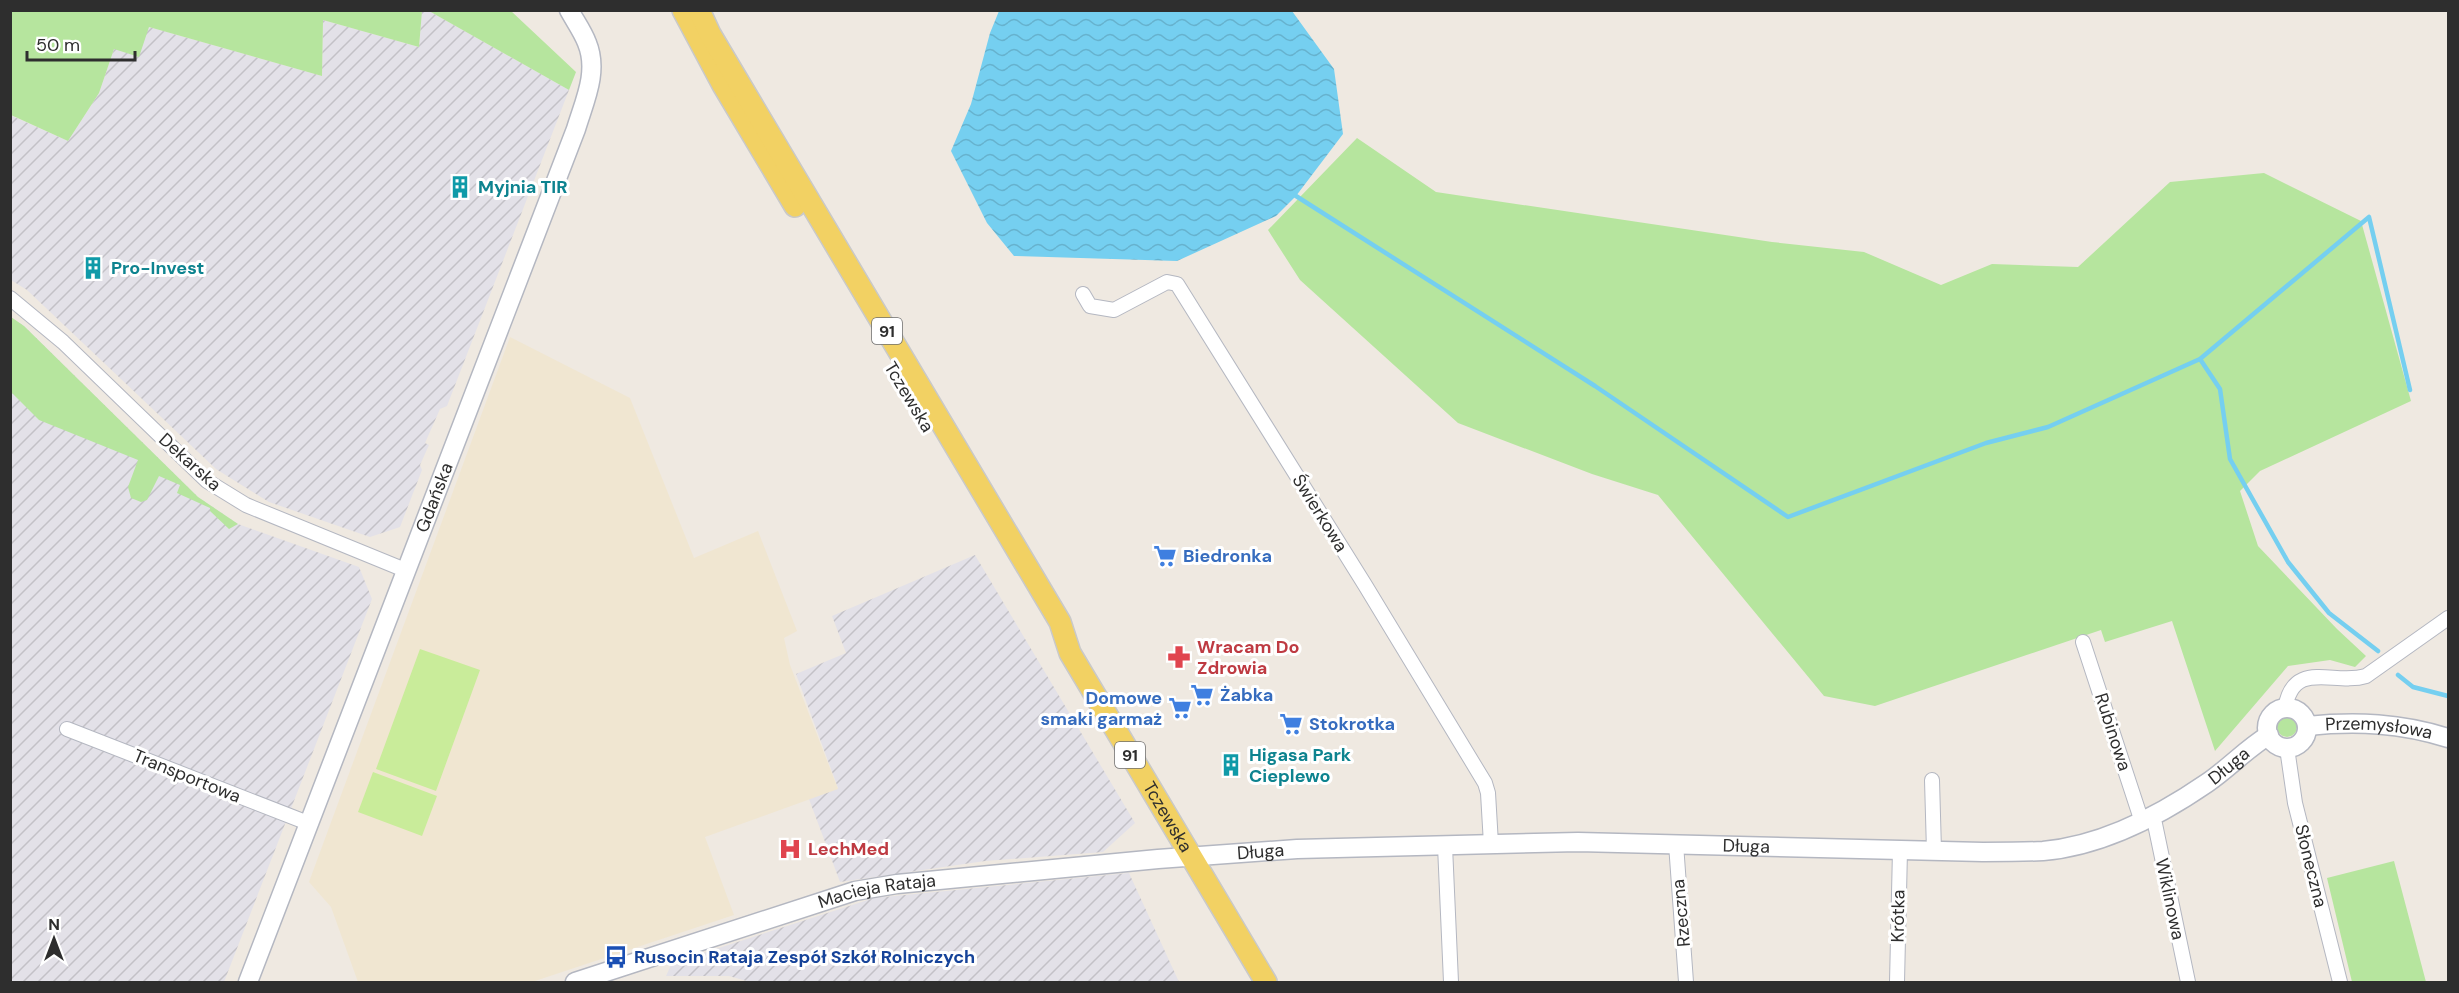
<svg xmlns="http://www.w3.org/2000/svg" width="2459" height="993" font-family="'DM Sans',sans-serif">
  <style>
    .industrial { fill: url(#industrial-furrows) }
    .education { fill: #f0e6d1 }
    .grass { fill: #b6e59e }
    .pitch { fill: #c9ec9a }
    .water { fill: url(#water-waves) }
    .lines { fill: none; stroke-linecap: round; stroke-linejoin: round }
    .stream { stroke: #75cff0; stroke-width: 4.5 }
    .street-casing { stroke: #b4b7c1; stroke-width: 16 }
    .secondary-casing { stroke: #b4b7c1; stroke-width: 21 }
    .primary-casing { stroke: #c9c9c9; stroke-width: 24 }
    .street { stroke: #fff; stroke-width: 14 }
    .secondary { stroke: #fff; stroke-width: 18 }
    .primary { stroke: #f2d163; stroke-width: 21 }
    .labels { text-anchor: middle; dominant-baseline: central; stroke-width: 6; stroke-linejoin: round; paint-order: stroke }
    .shield { fill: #fff; stroke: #6d6d6d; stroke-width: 1.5 }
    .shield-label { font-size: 16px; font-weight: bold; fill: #2e2e2e }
    .culture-label { font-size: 18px; font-weight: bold; fill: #0d838f; stroke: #fff; text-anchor: start }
    .street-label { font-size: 18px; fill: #2e2e2e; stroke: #fff }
    .shop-label { font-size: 18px; font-weight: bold; fill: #366cbe; stroke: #fff; text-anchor: start }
    .health-label { font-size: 18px; font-weight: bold; fill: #be3a42; stroke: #fff; text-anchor: start }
    .transit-label { font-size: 18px; font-weight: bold; fill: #164399; stroke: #fff; text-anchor: start }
  </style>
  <defs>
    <pattern id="industrial-furrows" width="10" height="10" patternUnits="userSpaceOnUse" patternTransform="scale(1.5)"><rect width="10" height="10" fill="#e3e1e8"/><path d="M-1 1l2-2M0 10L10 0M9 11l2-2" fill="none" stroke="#c3c1c7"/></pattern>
    <pattern id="water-waves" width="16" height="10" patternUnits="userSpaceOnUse" patternTransform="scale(1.5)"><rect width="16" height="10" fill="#75cff0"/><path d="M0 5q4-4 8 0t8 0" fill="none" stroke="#66b2ce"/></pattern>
  </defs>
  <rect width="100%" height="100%" fill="#efe9e1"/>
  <!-- industrial -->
  <path class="industrial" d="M 422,10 L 429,11 L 569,90 L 447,406 L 440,409 L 425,443 L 429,445 L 420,465 L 422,470 L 400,527 L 370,537 L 269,502 L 216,469 L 27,290 L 11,280 L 10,115 L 68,141 L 99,93 L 114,49 L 149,27 L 322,76 L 323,20 L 419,47 Z
    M 10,317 L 24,326 L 198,497 L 238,524 L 359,567 L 372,599 L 224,982 L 11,982 Z
    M 975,555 L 1135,823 L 1103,852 L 985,861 L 840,882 L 809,799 L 838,788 L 796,674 L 846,653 L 832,616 Z
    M 1129,873 L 1179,982 L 750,982 L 729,976 L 666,976 L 672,963 L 874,898 Z"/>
  <!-- education -->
  <path class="education" d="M 510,337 L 630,398 L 694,558 L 758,531 L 797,631 L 784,638 L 790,665 L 838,789 L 705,837 L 734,915 L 532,982 L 358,982 L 331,907 L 309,882 Z"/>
  <!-- grass -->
  <path class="grass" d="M 11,10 L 422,10 L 422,11 L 419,47 L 323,20 L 322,76 L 149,27 L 139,57 L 114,49 L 99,93 L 68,141 L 11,115 Z
    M 429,11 L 511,11 L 576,72 L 569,90 Z
    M 1357,138 L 1436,192 L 1772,242 L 1864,252 L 1941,285 L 1992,264 L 2078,267 L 2170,182 L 2264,173 L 2361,221 L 2411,401 L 2260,471 L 2240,491 L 2258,546 L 2337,629 L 2366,656 L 2355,667 L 2330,660 L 2288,666 L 2215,751 L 2172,621 L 2105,642 L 2101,630 L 1875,706 L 1824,696 L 1658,495 L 1592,474 L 1458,423 L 1300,280 L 1268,230 Z
    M 11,317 L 24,326 L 198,497 L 238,524 L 229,529 L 210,511 L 210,508 L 177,493 L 180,485 L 159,476 L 147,500 L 141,502 L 131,498 L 128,487 L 138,460 L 39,420 L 11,392 Z
    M2277 727a10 10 0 1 1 20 0a10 10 0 1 1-20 0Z
    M 2394,861 L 2426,982 L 2352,982 L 2327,878 Z"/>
  <!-- pitch -->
  <path class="pitch" d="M 420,649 L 480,670 L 436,791 L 376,769 Z
    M 373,772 L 437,796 L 422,836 L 358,812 Z"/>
  <!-- water -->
  <path class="water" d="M 999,11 L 1292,11 L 1334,69 L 1343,134 L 1296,196 L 1276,216 L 1177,261 L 1014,256 L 987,223 L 951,151 L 971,104 L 990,33 Z"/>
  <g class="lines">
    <!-- stream -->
    <path class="stream" d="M 1296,196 L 1595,386 L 1788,517 L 1986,443 L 2048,427 L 2200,359 L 2220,389 L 2230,459 L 2288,562 L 2329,613 L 2378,651
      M 2200,359 L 2369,217 L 2410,390
      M 2398,675 L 2413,687 L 2448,696"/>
    <!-- street casing -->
    <g class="street-casing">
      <path id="street" d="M 1083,294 L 1090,306 L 1114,310 L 1167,282 L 1177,284 L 1365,585 L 1485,783 L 1488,793 L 1491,844
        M 10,298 L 63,342 L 207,481 L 246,505 L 405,570
        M 2083,642 L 2142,822
        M 2285,709 C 2293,658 2334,686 2366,676 L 2448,618
        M 67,729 L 308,823
        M 2287,748 L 2295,803 L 2340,982
        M 1932,780 L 1934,851
        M 2150,817 L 2155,824 L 2188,982
        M 1676,844 L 1686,982
        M 1445,846 L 1451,982
        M 1897,982 L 1900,850"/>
    </g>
    <!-- secondary casing -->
    <g class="secondary-casing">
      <g id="secondary">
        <circle cx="2287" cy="728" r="20"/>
        <path id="s1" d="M 2307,726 C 2356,721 2401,723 2448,738"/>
        <path id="s2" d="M 248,982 L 576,129 C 584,102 599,72 587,43 C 583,32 575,21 569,10"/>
        <path id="s3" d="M 575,982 L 855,891 L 897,884 L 1158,859 L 1297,849 L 1578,842 L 1983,852 C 2003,852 2023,852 2043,851 C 2101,846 2159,816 2207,783 C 2229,768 2246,749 2269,735"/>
      </g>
    </g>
    <!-- primary casing -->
    <g class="primary-casing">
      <g id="primary">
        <path d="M 683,10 L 723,85 L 795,206"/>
        <path id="s4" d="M 699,10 L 710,34 L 1060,622 L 1070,653 L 1266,982"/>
      </g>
    </g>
    <!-- street -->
    <use href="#street" class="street"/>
    <!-- secondary -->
    <use href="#secondary" class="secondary"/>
    <!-- primary -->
    <use href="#primary" class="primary"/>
  </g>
  <!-- icons -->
  <defs>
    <g id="building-bare" transform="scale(1.8)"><path d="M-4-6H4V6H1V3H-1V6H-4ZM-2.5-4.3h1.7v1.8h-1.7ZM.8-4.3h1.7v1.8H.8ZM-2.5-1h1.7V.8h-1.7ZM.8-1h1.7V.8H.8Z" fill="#0f9aa8" stroke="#fff" stroke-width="2.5" paint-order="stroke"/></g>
    <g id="supermarket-bare" transform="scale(1.8)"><path d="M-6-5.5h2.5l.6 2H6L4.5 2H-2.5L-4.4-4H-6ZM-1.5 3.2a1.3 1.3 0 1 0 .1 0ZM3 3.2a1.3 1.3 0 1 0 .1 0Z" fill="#3f7fe0" stroke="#fff" stroke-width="2.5" paint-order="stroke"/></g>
    <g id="pharmacy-bare" transform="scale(1.8)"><path d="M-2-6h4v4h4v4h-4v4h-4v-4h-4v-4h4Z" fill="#e0444e" stroke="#fff" stroke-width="2.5" paint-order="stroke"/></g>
    <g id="hospital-bare" transform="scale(1.8)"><path d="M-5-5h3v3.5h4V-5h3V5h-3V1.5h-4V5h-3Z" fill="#e0444e" stroke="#fff" stroke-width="2.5" paint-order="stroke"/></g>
    <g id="bus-bare" transform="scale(1.8)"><path d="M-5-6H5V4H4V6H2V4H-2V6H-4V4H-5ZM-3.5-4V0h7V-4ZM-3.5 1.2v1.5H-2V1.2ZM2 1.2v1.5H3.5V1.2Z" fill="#1a4fb4" stroke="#fff" stroke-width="2.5" paint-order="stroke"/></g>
  </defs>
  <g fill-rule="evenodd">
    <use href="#building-bare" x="460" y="187"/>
    <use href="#building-bare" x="93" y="268"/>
    <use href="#supermarket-bare" x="1165" y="556"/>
    <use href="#pharmacy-bare" x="1179" y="657"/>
    <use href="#supermarket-bare" x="1202" y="695"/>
    <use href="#supermarket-bare" x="1180" y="708"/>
    <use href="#supermarket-bare" x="1291" y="724"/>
    <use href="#building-bare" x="1231" y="765"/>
    <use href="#hospital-bare" x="790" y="849"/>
    <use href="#bus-bare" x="616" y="957"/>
  </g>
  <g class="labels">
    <!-- shield labels -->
    <g class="shield">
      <rect x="872" y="318" width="30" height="26" rx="4.5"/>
      <rect x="1115" y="742" width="30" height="26" rx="4.5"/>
    </g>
    <g class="shield-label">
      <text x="887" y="331">91</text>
      <text x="1130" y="755">91</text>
    </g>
    <!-- culture labels -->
    <g class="culture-label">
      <text x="478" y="187">Myjnia TIR</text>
      <text x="111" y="268">Pro-Invest</text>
      <text x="1249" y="755">Higasa Park<tspan x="1249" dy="21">Cieplewo</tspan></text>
    </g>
    <!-- street labels -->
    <g class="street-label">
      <text transform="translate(909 397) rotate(59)">Tczewska</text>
      <text transform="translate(190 462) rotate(42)">Dekarska</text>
      <text stroke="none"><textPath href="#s2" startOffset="519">Gdańska</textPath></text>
      <text transform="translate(1320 513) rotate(58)">Świerkowa</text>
      <text stroke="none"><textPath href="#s1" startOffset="72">Przemysłowa</textPath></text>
      <text transform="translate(2113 732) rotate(72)">Rubinowa</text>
      <text stroke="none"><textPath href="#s3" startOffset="1692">Długa</textPath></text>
      <text transform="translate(187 776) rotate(22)">Transportowa</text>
      <text stroke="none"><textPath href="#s4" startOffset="934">Tczewska</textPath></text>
      <text stroke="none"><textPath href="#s3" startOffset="1188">Długa</textPath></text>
      <text stroke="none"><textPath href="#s3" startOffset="702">Długa</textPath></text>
      <text transform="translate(2311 866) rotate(76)">Słoneczna</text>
      <text stroke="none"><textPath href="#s3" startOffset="316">Macieja Rataja</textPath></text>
      <text transform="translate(2170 899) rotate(78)">Wiklinowa</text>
      <text transform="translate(1681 913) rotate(-95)">Rzeczna</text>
      <text transform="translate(1898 916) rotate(-89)">Krótka</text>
    </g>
    <!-- shop labels -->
    <g class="shop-label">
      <text x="1183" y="556">Biedronka</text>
      <text x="1220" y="695">Żabka</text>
      <text x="1162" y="698" text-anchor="end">Domowe<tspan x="1162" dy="21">smaki garmaż</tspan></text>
      <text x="1309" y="724">Stokrotka</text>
    </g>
    <!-- health labels -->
    <g class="health-label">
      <text x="1197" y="647">Wracam Do<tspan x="1197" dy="21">Zdrowia</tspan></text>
      <text x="808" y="849">LechMed</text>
    </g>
    <!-- transit labels -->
    <g class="transit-label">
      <text x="634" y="957">Rusocin Rataja Zespół Szkół Rolniczych</text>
    </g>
  </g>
  <!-- border -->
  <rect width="2459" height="993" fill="none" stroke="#2e2e2e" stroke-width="24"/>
  <!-- north arrow -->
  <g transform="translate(54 939)" stroke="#ffffff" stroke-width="4.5" paint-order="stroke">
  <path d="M0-4.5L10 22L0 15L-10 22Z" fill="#2e2e2e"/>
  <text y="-9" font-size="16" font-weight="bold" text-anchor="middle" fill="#2e2e2e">N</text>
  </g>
  <!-- scale -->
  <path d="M27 51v9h108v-9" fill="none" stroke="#2e2e2e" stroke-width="3"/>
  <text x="36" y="51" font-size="18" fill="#2e2e2e" stroke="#ffffff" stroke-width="4.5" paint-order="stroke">50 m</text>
</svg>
